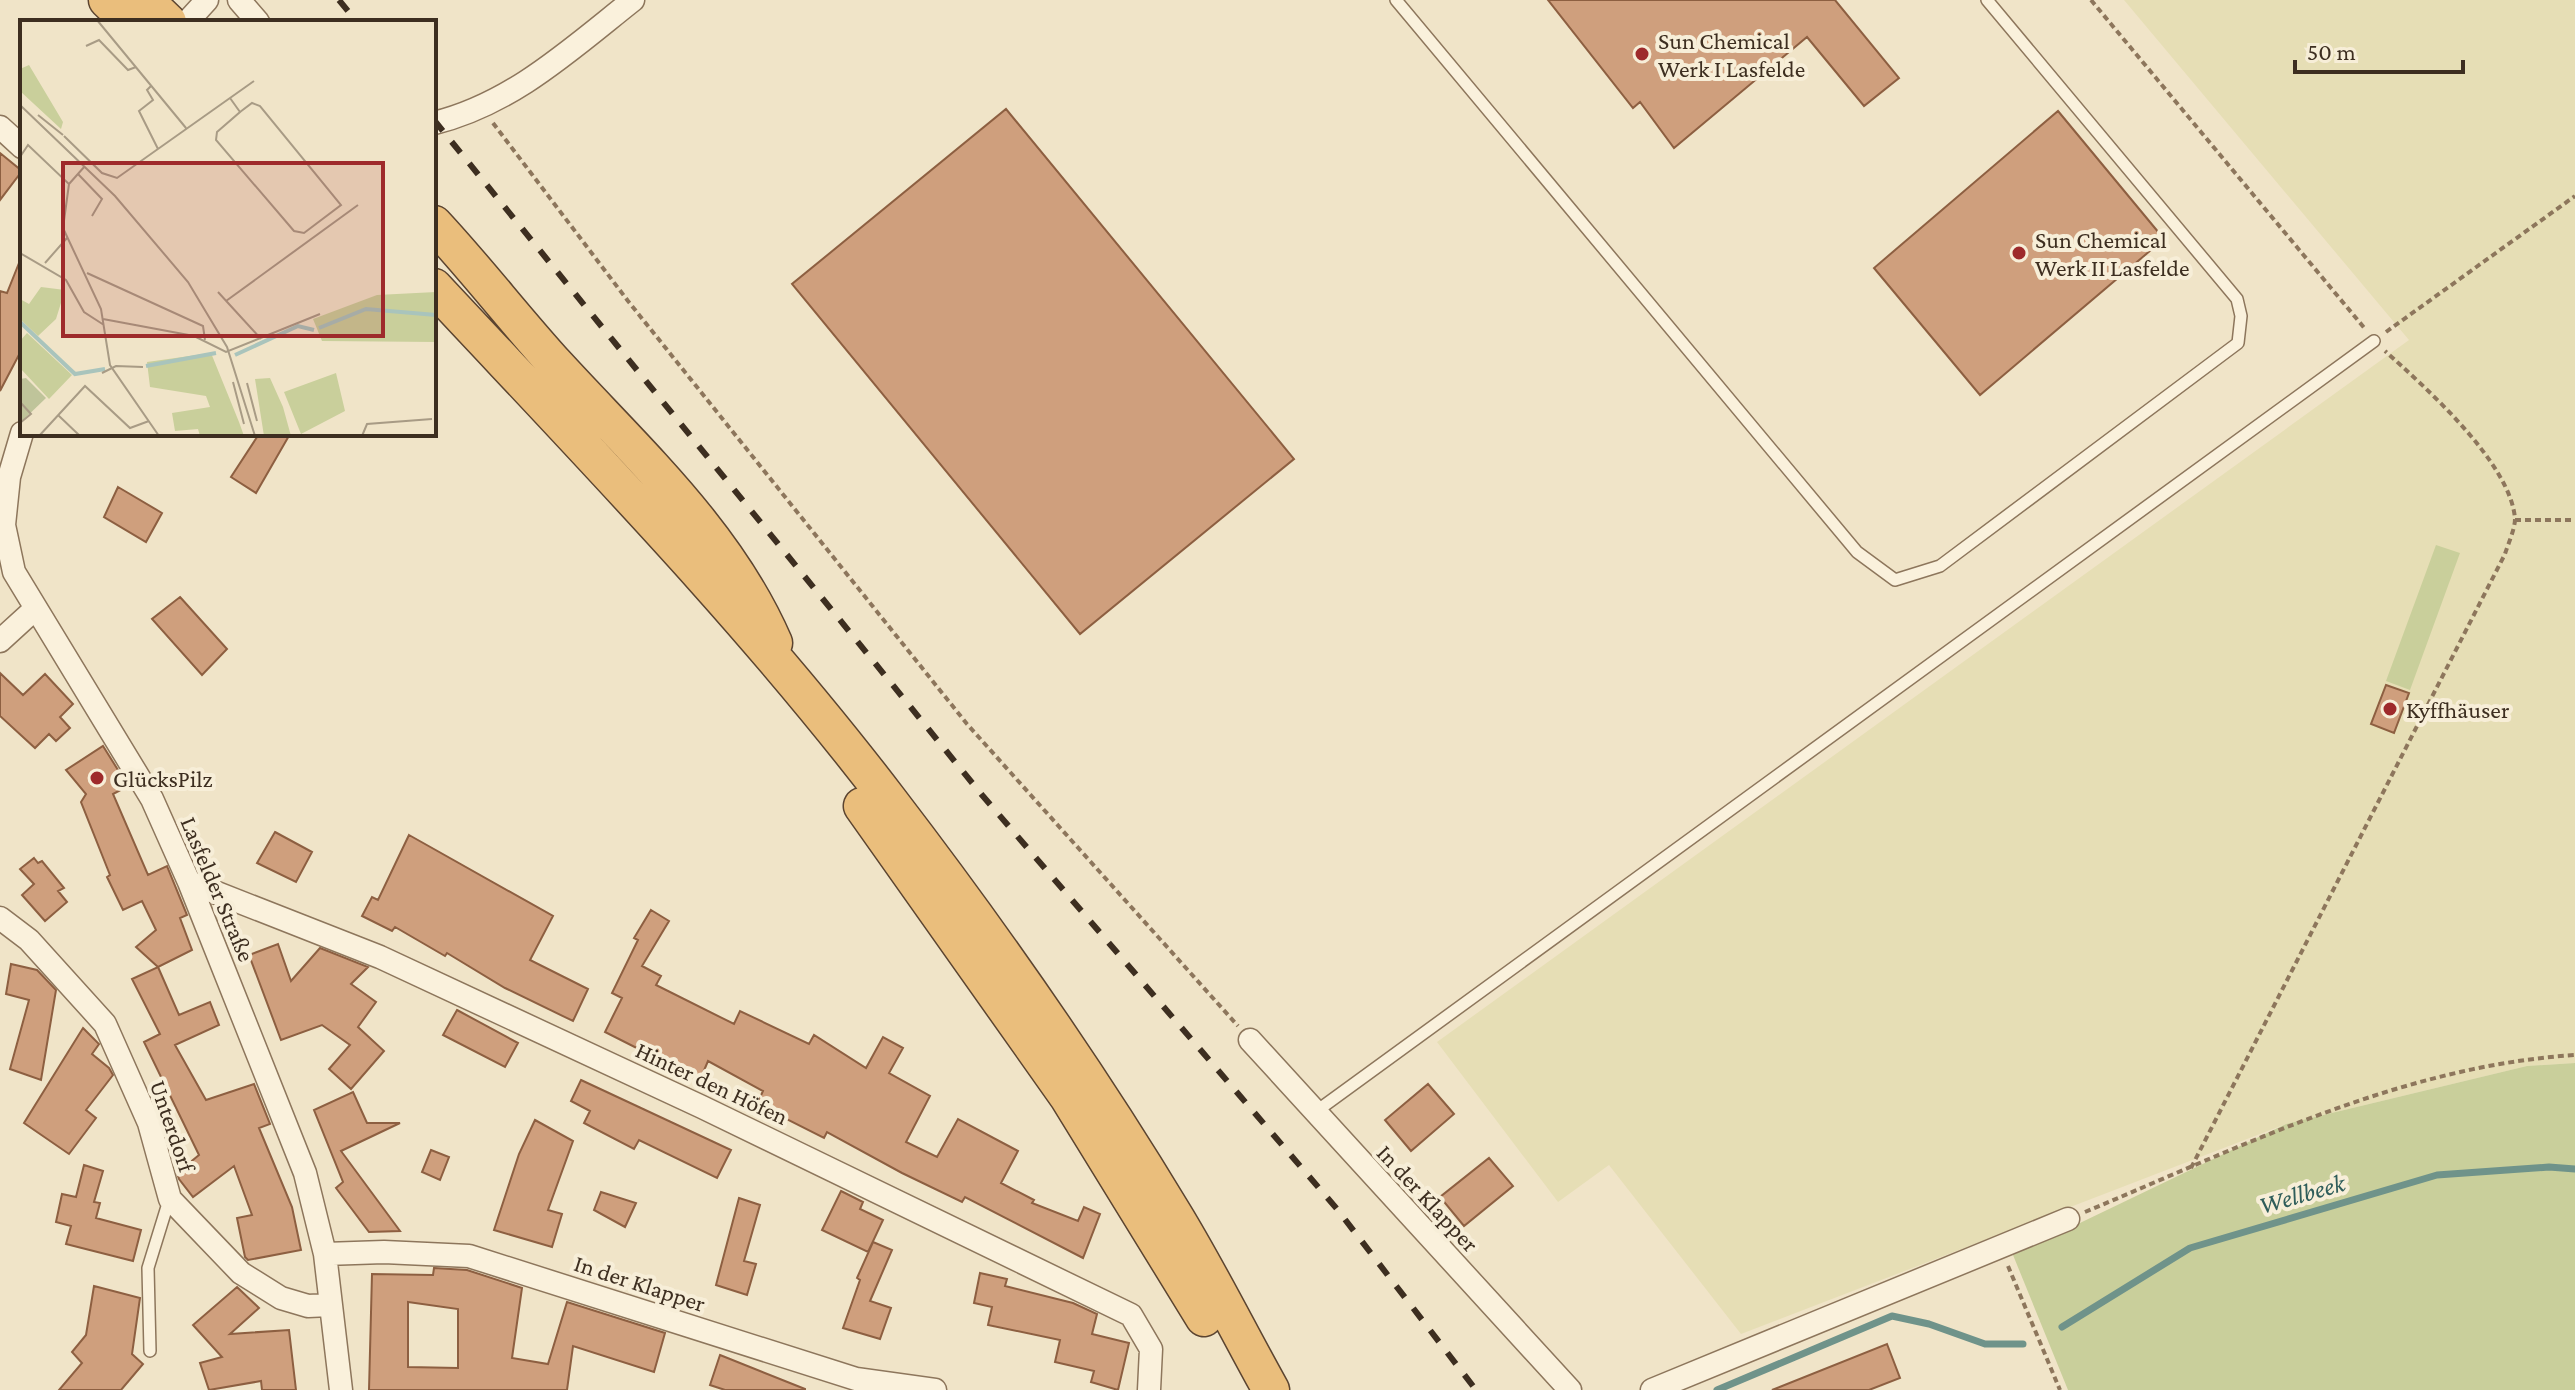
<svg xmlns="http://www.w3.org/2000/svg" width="2575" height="1390" font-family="'Crimson Pro',serif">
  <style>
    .farmland { fill: #e6deb5 }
    .green { fill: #c9cf9b }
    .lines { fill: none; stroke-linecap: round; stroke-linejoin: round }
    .stream { stroke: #6f938a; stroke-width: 7 }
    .building { fill: #cf9f7d; stroke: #8d5f41; stroke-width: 2; fill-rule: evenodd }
    .service-casing { stroke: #8d765c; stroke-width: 14 }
    .minor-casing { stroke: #8d765c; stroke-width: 25 }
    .trunk-casing { stroke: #5b4430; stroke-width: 39 }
    .path { stroke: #8d765c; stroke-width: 4; stroke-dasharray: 6 4; stroke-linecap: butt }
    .service { stroke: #faf1dc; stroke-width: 11 }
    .minor { stroke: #faf1dc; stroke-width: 22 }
    .trunk { stroke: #eabe7c; stroke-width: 36 }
    .rail { stroke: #3d2e20; stroke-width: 6; stroke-dasharray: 14 14; stroke-linecap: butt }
    .poi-dot { fill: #9e2a2b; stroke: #f7eed8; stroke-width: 3 }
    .labels { text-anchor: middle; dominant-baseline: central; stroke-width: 8; stroke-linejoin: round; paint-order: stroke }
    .poi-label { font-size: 24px; fill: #3d2e20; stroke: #f7eed8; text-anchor: start }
    .street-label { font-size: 24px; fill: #3d2e20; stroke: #f7eed8 }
    .water-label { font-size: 26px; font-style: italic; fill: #2f5d5a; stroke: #f7eed8 }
    .inset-river { fill: none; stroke: #a9c4bc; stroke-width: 4 }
    .inset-road { fill: none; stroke: #a89b85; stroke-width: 2 }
    .view { fill: #9e2a2b; fill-opacity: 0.15; stroke: #9e2a2b; stroke-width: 4 }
    .inset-edge { fill: none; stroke: #3d2e20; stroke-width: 4 }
  </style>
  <rect width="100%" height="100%" fill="#f0e4c8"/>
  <!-- farmland -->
  <path class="farmland" d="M 2124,0 L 2575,0 L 2575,1063 L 2527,1066 L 2286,1124 L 1741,1334 L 1609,1165 L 1558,1202 L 1437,1042 L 2409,340 Z"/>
  <!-- green -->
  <path class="green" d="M 2436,545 L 2460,553 L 2410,690 L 2386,681 Z
    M 2575,1063 L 2575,1390 L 2068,1390 L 2013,1255 L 2286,1124 L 2527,1066 Z"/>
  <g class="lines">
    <!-- stream -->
    <path class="stream" d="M 2062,1327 L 2190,1248 L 2437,1175 L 2549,1167 L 2575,1169
      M 1717,1390 L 1892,1316 L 1929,1324 L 1985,1344 L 2023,1344"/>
  </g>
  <!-- building -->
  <path class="building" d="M 1548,0 L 1835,0 L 1899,78 L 1864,106 L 1807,37 L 1674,148 L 1640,102 L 1633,108 Z
    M 1006,109 L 1294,459 L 1080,634 L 792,284 Z
    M 2058,111 L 2164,239 L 1980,395 L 1874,268 Z
    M 0,153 L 22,171 L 0,200 Z
    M 21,258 L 22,349 L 0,391 L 0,291 L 7,293 Z
    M 259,434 L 290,434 L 256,493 L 231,477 Z
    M 118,487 L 162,513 L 146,542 L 104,517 Z
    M 180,597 L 227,649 L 202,675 L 152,619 Z
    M 0,673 L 23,695 L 45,674 L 73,704 L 60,717 L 70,728 L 56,741 L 49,734 L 35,748 L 0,716 Z
    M 2386,685 L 2409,693 L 2394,733 L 2371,724 Z
    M 103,746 L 128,786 L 113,794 L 148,875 L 167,866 L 187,915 L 180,918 L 192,950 L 158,967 L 136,947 L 156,930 L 142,901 L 123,910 L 107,877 L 110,875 L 81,802 L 86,794 L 66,770 Z
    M 275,832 L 312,852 L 296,882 L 257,863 Z
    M 409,835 L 553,916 L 530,960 L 588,989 L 573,1021 L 505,988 L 447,953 L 445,956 L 395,927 L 392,931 L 362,916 L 372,897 L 378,900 Z
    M 34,858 L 38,863 L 42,861 L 64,888 L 58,891 L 67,902 L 45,921 L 22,895 L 34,884 L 20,869 Z
    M 651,910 L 669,921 L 642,966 L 661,976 L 656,985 L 734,1024 L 740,1011 L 809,1044 L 814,1035 L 866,1068 L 883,1037 L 903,1048 L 889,1073 L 930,1096 L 906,1142 L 937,1157 L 958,1119 L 1018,1151 L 1001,1183 L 1034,1200 L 1032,1203 L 1078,1221 L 1084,1207 L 1100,1214 L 1083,1258 L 965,1197 L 962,1202 L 902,1173 L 827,1132 L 824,1138 L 757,1104 L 763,1091 L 708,1061 L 700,1080 L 605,1032 L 622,998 L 612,993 L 638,940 L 634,938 Z
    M 278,944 L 291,981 L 320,948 L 368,967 L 351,984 L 376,1002 L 358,1027 L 384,1051 L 351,1089 L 329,1069 L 350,1045 L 322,1025 L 281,1040 L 249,955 Z
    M 11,964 L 37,970 L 56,990 L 41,1080 L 10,1069 L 29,1000 L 6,994 Z
    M 158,967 L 179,1015 L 210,1002 L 219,1025 L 175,1045 L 206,1100 L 254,1084 L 270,1124 L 259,1128 L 292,1207 L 301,1250 L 248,1260 L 245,1257 L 237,1218 L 252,1215 L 234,1166 L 193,1197 L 179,1179 L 177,1173 L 199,1155 L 144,1042 L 160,1034 L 132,979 Z
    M 457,1010 L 518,1043 L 505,1067 L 443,1035 Z
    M 83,1028 L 99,1044 L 92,1054 L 109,1068 L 113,1075 L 86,1110 L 96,1118 L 69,1154 L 24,1123 Z
    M 581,1080 L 731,1150 L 717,1178 L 639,1140 L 634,1149 L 584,1123 L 590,1111 L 571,1101 Z
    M 1428,1084 L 1454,1114 L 1411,1151 L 1385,1120 Z
    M 353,1092 L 367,1123 L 400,1123 L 341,1151 L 400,1231 L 369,1232 L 336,1188 L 343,1182 L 314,1110 Z
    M 535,1120 L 573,1141 L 548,1210 L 562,1214 L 552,1247 L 494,1230 L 519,1154 Z
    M 431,1150 L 449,1157 L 440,1180 L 422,1172 Z
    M 1489,1158 L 1513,1186 L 1464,1226 L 1440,1197 Z
    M 84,1165 L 103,1171 L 94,1202 L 100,1203 L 96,1218 L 141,1230 L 133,1261 L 66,1244 L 71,1226 L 56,1222 L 62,1194 L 76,1197 Z
    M 841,1191 L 863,1202 L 860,1209 L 883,1220 L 868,1252 L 822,1230 Z
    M 601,1192 L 636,1203 L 625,1227 L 594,1210 Z
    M 739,1198 L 760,1205 L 744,1261 L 756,1264 L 747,1295 L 716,1285 Z
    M 873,1242 L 892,1250 L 870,1301 L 891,1308 L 880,1339 L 843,1328 L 860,1280 L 857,1278 Z
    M 434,1268 L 467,1270 L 522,1288 L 512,1358 L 548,1364 L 567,1302 L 665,1333 L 654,1372 L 573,1346 L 567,1390 L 369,1390 L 372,1274 L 433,1275 ZM 408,1302 L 458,1309 L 458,1368 L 408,1367 Z
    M 980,1273 L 1007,1279 L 1005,1286 L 1073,1303 L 1097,1314 L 1092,1334 L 1129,1343 L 1118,1390 L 1091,1382 L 1094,1371 L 1055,1362 L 1060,1340 L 988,1325 L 992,1307 L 974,1303 Z
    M 94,1286 L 140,1298 L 132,1354 L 143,1364 L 121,1390 L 59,1390 L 82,1363 L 72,1352 L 86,1335 Z
    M 237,1287 L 259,1308 L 230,1334 L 289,1330 L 296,1390 L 262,1390 L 261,1381 L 209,1390 L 200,1363 L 222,1357 L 193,1325 Z
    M 1887,1344 L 1900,1378 L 1869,1390 L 1772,1390 Z
    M 720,1355 L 805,1389 L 805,1390 L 725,1390 L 710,1385 Z"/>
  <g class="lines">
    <!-- service casing -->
    <g class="service-casing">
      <path id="service" d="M 1396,0 L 1857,552 L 1895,580 L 1940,566 L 2238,343 L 2241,316 L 2237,299 L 1987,0
        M 1314,1113 L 2374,341
        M 150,1351 L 148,1268 L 169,1200"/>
    </g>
    <!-- minor casing -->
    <g class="minor-casing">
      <path id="minor" d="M 239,0 L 258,22
        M 187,22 L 207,0
        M 434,123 C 512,104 571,49 633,0
        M 0,127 L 22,147
        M 22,433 L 9,477 L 4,525 L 14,572 L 152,799 L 189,882 L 305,1173 L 325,1254 L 341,1390
        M 0,641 L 35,609
        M 189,882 L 380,957 L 702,1107 L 1131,1315 L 1151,1349 L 1149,1390
        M 0,918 L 29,940 L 105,1024 L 149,1123 L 170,1199 L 241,1273 L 281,1298 L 308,1306 L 330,1305
        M 1250,1040 L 1570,1390
        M 325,1254 L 384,1252 L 469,1256 L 856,1379 L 935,1390
        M 1652,1390 L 2068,1219"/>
    </g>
    <!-- trunk casing -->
    <g class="trunk-casing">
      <path id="trunk" d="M 107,0 L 130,22
        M 145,0 L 168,22
        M 434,224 C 477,270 515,320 558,367 C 637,453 727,534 774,643
        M 434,287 C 589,453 750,618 888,799 C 990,932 1086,1069 1173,1213 C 1208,1270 1238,1331 1271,1390
        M 862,806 L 1068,1097 L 1204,1318"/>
    </g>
    <!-- path -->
    <path class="path" d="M 2091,0 L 2366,330
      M 493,123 L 628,301 L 967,724 L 1238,1026
      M 2386,332 L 2575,196
      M 2515,520 L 2575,520
      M 2191,1168 L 2505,554 C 2508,544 2515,529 2515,519 C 2511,463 2425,387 2385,351
      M 2085,1212 C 2243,1146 2402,1066 2575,1055
      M 2008,1266 L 2060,1390"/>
    <!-- service -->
    <use href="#service" class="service"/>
    <!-- minor -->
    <use href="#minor" class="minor"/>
    <!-- trunk -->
    <use href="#trunk" class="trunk"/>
    <!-- rail -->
    <path class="rail" d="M 339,0 L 357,22
      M 434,120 L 982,795 L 1337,1209 L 1476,1390"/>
  </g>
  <!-- markers -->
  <g class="poi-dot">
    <circle cx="1642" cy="54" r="8"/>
    <circle cx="2019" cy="253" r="8"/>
    <circle cx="2390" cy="709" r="8"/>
    <circle cx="97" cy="778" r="8"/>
  </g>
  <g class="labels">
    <!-- poi labels -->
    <g class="poi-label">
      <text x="1658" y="40">Sun Chemical<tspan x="1658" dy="28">Werk I Lasfelde</tspan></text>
      <text x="2035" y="239">Sun Chemical<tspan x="2035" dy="28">Werk II Lasfelde</tspan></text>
      <text x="2406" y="709">Kyffhäuser</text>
      <text x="113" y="778">GlücksPilz</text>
    </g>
    <!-- street labels -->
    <g class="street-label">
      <text transform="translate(218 889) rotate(67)">Lasfelder Straße</text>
      <text transform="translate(712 1083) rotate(25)">Hinter den Höfen</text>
      <text transform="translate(173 1126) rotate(71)">Unterdorf</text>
      <text transform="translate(1428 1198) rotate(47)">In der Klapper</text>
      <text transform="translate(640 1283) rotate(18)">In der Klapper</text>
    </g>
    <!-- water labels -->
    <g class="water-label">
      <text transform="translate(2302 1194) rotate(-16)">Wellbeek</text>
    </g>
  </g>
  <!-- overview -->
  <g transform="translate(20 20)">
    <rect width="416" height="416" fill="#f0e4c8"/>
    <path d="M 9,45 L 43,102 L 41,109 L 0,71 L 0,49 ZM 21,267 L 45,270 L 36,299 L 18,316 L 0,299 L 0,279 L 9,284 ZM 416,272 L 416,322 L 302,321 L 293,299 L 357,275 ZM 7,313 L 52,355 L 29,379 L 0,348 L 0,321 ZM 191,333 L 219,402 L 224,416 L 180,416 L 178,409 L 155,411 L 152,393 L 190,387 L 186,376 L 130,367 L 127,342 ZM 316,353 L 325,391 L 281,414 L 264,372 ZM 250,358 L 263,387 L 271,416 L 244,416 L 235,359 Z" fill="#c9cf9b"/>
    <path d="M 6,358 L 26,378 L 0,403 L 0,359 Z" fill="#bfc49a"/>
    <path class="inset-river" d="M 0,302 L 55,354 L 85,349M 299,308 L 346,289 L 416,295M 215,335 L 278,306 L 294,310M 126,346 L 196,333"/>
    <path class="inset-road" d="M 77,0 L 166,108M 66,26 L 79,20 L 108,50 L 116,47M 131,66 L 127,70 L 133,80 L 119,91 L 138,129M 210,78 L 220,92 L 197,112 L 196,120 L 274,211 L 284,213 L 321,185 L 240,86 L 232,83 L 220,92M 0,85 L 95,176 L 168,262 L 207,327 L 235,416M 18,95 L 43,115M 44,116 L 82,153 L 97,158 L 234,61M 0,137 L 8,125 L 49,164 L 43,208 L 81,289 L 90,345 L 139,416M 58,154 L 82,179 L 72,196M 49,164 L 65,146M 0,233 L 46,260 L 64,292 L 84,305M 25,243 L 47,218M 67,253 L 183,306 L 185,320M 198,272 L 241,319M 206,281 L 338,185M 83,299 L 174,316 L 206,332 L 300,294M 82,353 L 96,346 L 123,347M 213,362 L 224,404M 227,363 L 237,401M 0,382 L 11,394 L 0,403M 38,395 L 60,416M 19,416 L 65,366 L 110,408 L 129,401M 342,416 L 347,404 L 412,399"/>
    <path class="view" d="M 43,143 L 363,143 L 363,316 L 43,316 Z"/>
    <rect width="416" height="416" class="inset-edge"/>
  </g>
  <!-- scale -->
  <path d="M2295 60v12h168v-12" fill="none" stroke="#3d2e20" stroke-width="4"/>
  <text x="2307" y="60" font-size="24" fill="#3d2e20" stroke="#f7eed8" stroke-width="6" paint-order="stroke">50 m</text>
</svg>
